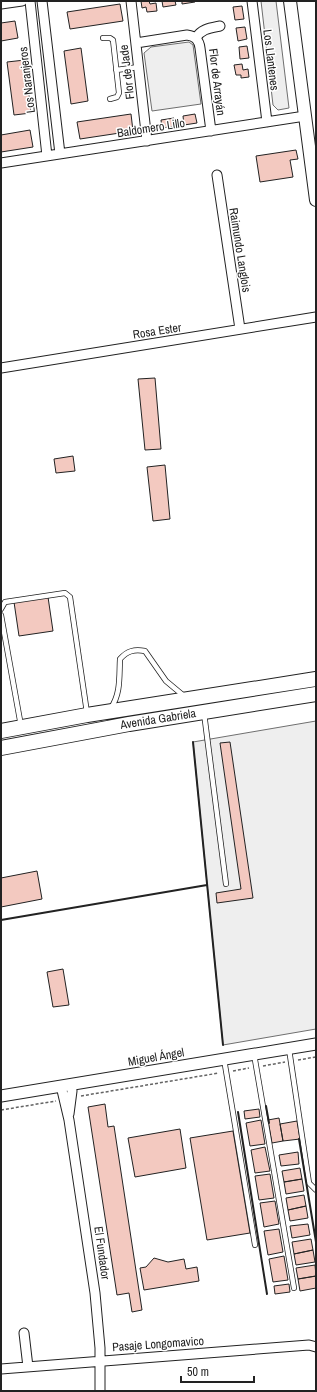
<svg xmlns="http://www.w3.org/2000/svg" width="317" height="1392" font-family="'Archivo Narrow',sans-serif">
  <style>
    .green { fill: #eee; stroke: #6f6f6f }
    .building { fill: #f3c9c0; stroke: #222 }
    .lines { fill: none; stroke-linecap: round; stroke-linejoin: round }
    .service-casing { stroke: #222; stroke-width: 6 }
    .minor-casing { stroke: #222; stroke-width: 11 }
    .tertiary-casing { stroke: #222; stroke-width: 13 }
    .secondary-casing { stroke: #222; stroke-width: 14 }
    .primary-casing { stroke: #222; stroke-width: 16 }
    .path { stroke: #646464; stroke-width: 1.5; stroke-dasharray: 3 2; stroke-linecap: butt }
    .service { stroke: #fff; stroke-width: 4.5 }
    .minor { stroke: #fff; stroke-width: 9 }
    .tertiary { stroke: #fff; stroke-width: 11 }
    .secondary { stroke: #fff; stroke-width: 12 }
    .primary { stroke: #fff; stroke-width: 14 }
    .wall { stroke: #222; stroke-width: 2 }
    .labels { text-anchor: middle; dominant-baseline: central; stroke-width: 3; stroke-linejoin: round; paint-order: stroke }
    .street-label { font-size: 12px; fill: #222; stroke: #fff }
  </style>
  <rect width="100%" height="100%" fill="#fff"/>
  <!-- green -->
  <path class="green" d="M 261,1 L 276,1 L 289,108 L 278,110 L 273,105 Z
    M 189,42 L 193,45 L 201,104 L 152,111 L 144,53 L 151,47 Z
    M 316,721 L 316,1029 L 223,1045 L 193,742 Z"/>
  <!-- building -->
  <path class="building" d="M 141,1 L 149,1 L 150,4 L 156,3 L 157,11 L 147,12 L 146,7 L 142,8 Z
    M 162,1 L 175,1 L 176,5 L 163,7 Z
    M 182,1 L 195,1 L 195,2 L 182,4 Z
    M 120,4 L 123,21 L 70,29 L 67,12 Z
    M 242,6 L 244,19 L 235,20 L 233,7 Z
    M 15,21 L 18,38 L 1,41 L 1,23 Z
    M 245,27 L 247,39 L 238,41 L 236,28 Z
    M 247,46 L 249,58 L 240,59 L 239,47 Z
    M 81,48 L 88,101 L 71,104 L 64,51 Z
    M 25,60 L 31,113 L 14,115 L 7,62 Z
    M 242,64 L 243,70 L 248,69 L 249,77 L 241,78 L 241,75 L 236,75 L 234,65 Z
    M 131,114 L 133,131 L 80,139 L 77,122 Z
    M 195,114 L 197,123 L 184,125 L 183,116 Z
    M 174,118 L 175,126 L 162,128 L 161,120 Z
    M 30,130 L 33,147 L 1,152 L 1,135 Z
    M 296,150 L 298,159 L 290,160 L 293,177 L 260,182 L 256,156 Z
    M 155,378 L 161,449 L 145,450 L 138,379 Z
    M 73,456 L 75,471 L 56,473 L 54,459 Z
    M 165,465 L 170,519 L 153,521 L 147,467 Z
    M 48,597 L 53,631 L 19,636 L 14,602 Z
    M 230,742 L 253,898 L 217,903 L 216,893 L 241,889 L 220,743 Z
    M 37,871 L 42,899 L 1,907 L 1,878 Z
    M 63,969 L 69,1005 L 53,1007 L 47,972 Z
    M 105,1104 L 108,1127 L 114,1126 L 142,1310 L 132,1312 L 129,1293 L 117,1295 L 88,1107 Z
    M 259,1109 L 260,1117 L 245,1119 L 244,1111 Z
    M 279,1118 L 283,1141 L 272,1143 L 268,1120 Z
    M 261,1120 L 265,1144 L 250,1146 L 246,1123 Z
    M 297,1121 L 300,1139 L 283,1141 L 280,1124 Z
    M 180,1129 L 186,1168 L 135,1177 L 128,1138 Z
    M 233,1131 L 250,1233 L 207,1240 L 190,1138 Z
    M 265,1147 L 270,1171 L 255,1173 L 251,1150 Z
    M 298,1152 L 299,1164 L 281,1166 L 279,1155 Z
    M 300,1168 L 302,1179 L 284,1182 L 282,1171 Z
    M 270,1174 L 274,1198 L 259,1200 L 255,1176 Z
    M 302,1179 L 304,1191 L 286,1194 L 284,1182 Z
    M 304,1195 L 306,1206 L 288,1210 L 286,1198 Z
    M 275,1201 L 279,1224 L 264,1227 L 260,1203 Z
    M 306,1206 L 308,1218 L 290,1221 L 288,1210 Z
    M 308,1224 L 310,1235 L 292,1238 L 290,1226 Z
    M 279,1229 L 283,1252 L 268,1255 L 264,1231 Z
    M 311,1239 L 313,1250 L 294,1254 L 292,1242 Z
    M 313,1250 L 315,1262 L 296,1265 L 294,1254 Z
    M 284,1256 L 288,1280 L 273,1282 L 269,1259 Z
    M 154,1258 L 168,1262 L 184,1259 L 186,1269 L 197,1267 L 199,1281 L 144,1290 L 140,1268 L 146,1267 Z
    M 315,1265 L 316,1276 L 298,1279 L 296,1268 Z
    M 316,1276 L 316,1288 L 300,1291 L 298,1279 Z
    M 289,1284 L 290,1292 L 275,1294 L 274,1286 Z"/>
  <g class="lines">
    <!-- service casing -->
    <g class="service-casing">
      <path id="service" d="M 103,38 L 110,38 L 113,40 L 119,93 L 117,97 L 110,99
        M 116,70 L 139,67
        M 1,609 L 5,602 L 65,593 L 70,597 L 87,713
        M 1,615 L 21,726
        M 111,708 C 121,693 119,677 120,659 C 127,651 134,649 145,651 L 166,681 L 184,696
        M 204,713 L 226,884
        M 289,1049 L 309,1183 L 316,1190
        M 254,1054 L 294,1288
        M 224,1059 L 255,1245"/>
    </g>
    <!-- minor casing -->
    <g class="minor-casing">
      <path id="minor" d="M 30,1 L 47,156
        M 42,1 L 60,154
        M 131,1 L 147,141
        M 252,1 L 267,122
        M 1,4 L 22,1
        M 196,38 C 201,29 210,28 220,26
        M 136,43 L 187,35 C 195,36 199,40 200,48 L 211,131
        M 1,163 L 305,116
        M 217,175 L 240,329
        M 1,368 L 316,317
        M 61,1086 L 69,1120 L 95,1293 L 100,1348 L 100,1391
        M 69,1114 L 72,1091 L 71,1085
        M 24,1333 L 28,1367
        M 1,1369 L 309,1345 L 316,1347"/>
    </g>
    <!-- tertiary casing -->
    <g class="tertiary-casing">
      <path id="tertiary" d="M 1,1096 L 316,1044"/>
    </g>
    <!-- secondary casing -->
    <g class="secondary-casing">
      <path id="secondary" d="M 290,1 L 316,200"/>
    </g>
    <!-- primary casing -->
    <g class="primary-casing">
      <path id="primary" d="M 1,731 L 87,715 L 316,679
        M 1,748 L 129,724 L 316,694"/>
    </g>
    <!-- path -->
    <path class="path" d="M 298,1060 L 316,1057
      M 263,1066 L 285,1062
      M 233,1071 L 249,1068
      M 81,1096 L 219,1073
      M 1,1110 L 56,1101"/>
    <!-- service -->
    <use href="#service" class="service"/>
    <!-- minor -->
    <use href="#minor" class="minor"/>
    <!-- tertiary -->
    <use href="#tertiary" class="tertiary"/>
    <!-- secondary -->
    <use href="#secondary" class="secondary"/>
    <!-- primary -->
    <use href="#primary" class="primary"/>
    <!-- wall -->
    <path class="wall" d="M 193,742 L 223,1045
      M 1,920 L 207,885
      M 266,1106 L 269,1123
      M 238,1112 L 267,1294
      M 299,1139 L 316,1242"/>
  </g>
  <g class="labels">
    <!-- street labels -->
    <g class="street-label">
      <text transform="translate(271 60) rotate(83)">Los Llantenes</text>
      <text transform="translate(127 72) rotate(-97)">Flor de Jade</text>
      <text transform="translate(27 80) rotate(-97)">Los Naranjeros</text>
      <text transform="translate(217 82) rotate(83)">Flor de Arrayán</text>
      <text transform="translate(151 128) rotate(-9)">Baldomero Lillo</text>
      <text transform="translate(240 250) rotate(81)">Raimundo Langlois</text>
      <text transform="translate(157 331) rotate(-9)">Rosa Ester</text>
      <text transform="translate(158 719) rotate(-9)">Avenida Gabriela</text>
      <text transform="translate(156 1057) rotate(-10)">Miguel Ángel</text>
      <text transform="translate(102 1253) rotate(82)">El Fundador</text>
      <text transform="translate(158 1344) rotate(-4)">Pasaje Longomavico</text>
    </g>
  </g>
  <!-- border -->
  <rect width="317" height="1392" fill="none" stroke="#222222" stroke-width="4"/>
  <!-- scale -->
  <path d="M181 1376v6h73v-6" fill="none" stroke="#222222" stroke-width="2"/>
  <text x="187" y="1376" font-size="12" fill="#222222" stroke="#ffffff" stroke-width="3" paint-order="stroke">50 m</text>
</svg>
